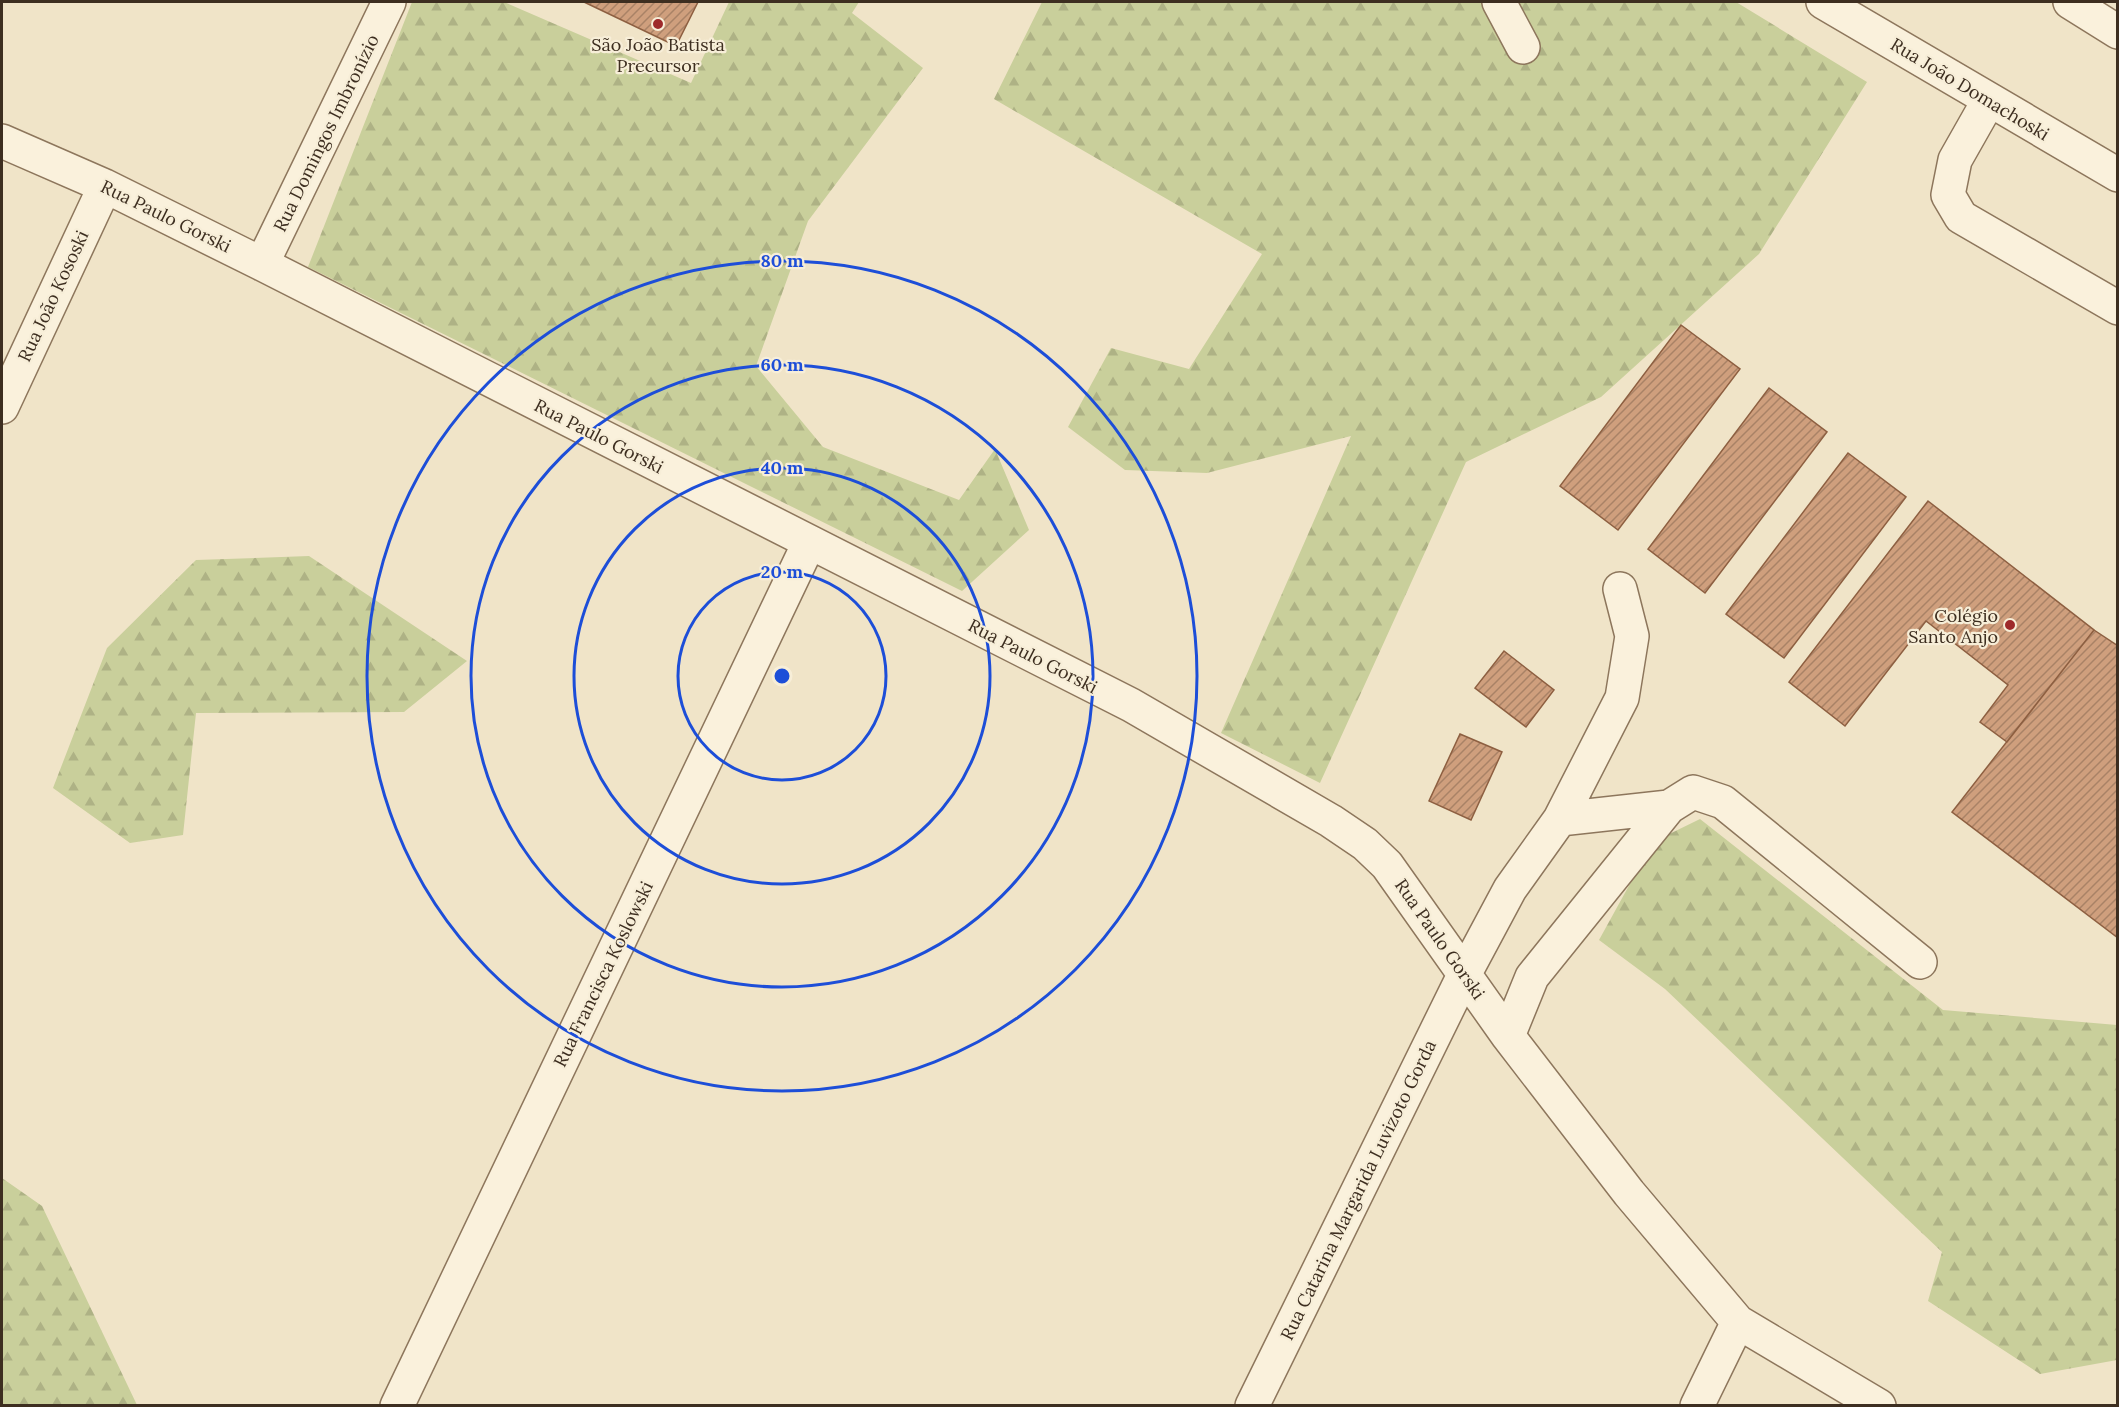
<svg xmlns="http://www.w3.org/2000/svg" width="2119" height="1407" font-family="Lora,serif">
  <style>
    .forest { fill: url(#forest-firs) }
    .building { fill: url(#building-hatch); stroke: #8d5f41; stroke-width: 1.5 }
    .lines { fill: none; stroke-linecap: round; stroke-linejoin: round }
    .minor-casing { stroke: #8d765c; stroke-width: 36 }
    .minor { stroke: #faf1dc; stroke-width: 33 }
    .ring { fill: none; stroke: #1d4ed8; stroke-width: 3 }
    .poi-dot { fill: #9e2a2b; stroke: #f7eed8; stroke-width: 2 }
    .labels { text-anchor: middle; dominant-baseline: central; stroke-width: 4.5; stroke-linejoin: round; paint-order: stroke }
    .poi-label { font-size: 18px; fill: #3d2e20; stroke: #f7eed8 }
    .street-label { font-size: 18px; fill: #3d2e20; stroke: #f7eed8 }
    .centre { fill: #1d4ed8; stroke: #f7eed8; stroke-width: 3 }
    .ring-label { font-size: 18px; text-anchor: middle; font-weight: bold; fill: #1d4ed8; stroke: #f7eed8; stroke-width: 4.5; stroke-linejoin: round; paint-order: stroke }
  </style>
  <defs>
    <pattern id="forest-firs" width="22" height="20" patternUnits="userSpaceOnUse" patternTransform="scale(1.5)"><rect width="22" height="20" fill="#c9cf9b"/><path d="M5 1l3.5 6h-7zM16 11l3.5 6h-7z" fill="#aeb285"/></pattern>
    <pattern id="building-hatch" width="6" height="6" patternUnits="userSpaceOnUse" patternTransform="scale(1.5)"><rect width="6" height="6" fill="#cf9f7d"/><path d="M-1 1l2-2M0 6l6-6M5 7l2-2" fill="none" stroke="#a98266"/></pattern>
  </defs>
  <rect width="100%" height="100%" fill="#f0e4c8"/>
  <!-- forest -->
  <path class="forest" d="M 412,2 L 504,2 L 691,83 L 729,2 L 859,2 L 852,13 L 923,68 L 808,221 L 756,366 L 823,447 L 959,500 L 995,449 L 1029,530 L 962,591 L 308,267 Z
    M 1042,2 L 1736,2 L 1867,82 L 1759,254 L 1601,397 L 1466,462 L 1320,783 L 1221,733 L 1351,436 L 1207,473 L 1125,470 L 1068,427 L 1111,348 L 1189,369 L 1262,254 L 994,99 Z
    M 309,556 L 467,661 L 404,712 L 196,713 L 183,835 L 130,843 L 53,788 L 107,648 L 196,560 Z
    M 1700,819 L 1943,1010 L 2117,1025 L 2117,1360 L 2040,1374 L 1928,1301 L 1942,1252 L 1665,989 L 1599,940 L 1653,842 Z
    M 2,1178 L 42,1206 L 137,1405 L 2,1405 Z"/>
  <!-- building -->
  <path class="building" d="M 584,2 L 698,2 L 676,46 Z
    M 1681,325 L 1740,369 L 1618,530 L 1560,486 Z
    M 1769,388 L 1827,432 L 1705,593 L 1648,549 Z
    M 1848,453 L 1906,497 L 1784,658 L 1726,614 Z
    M 1928,501 L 2094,630 L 2007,742 L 1980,722 L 2008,685 L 1926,621 L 1845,726 L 1789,682 Z
    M 2094,630 L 2118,646 L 2118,938 L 1952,812 Z
    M 1504,651 L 1554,690 L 1526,727 L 1475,688 Z
    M 1460,734 L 1502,752 L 1471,820 L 1429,801 Z"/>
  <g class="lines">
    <!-- minor casing -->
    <g class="minor-casing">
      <path id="minor" d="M 1499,2 L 1523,47
        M 1823,2 L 2118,175
        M 2070,2 L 2118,32
        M 1989,100 L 1955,160 L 1948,195 L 1961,217 L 2118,308
        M 2,141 L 105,186 L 262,264 L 1131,705 L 1331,821 L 1365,844 L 1387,865 L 1508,1036 L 1629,1193 L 1738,1322 L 1879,1406
        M 262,264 L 389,2
        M 2,407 L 105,186
        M 1560,819 L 1669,807
        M 1508,1036 L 1532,977 L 1669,807 L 1693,792 L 1723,802 L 1920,962
        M 397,1406 L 809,543
        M 1252,1406 L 1464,975 L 1510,889 L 1560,819 L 1622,698 L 1632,636 L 1620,589
        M 1697,1406 L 1738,1322"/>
    </g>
    <!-- minor -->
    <use href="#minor" class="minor"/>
  </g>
  <!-- distance rings -->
  <g class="ring">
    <circle cx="782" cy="676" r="104"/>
    <circle cx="782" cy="676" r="208"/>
    <circle cx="782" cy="676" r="311"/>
    <circle cx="782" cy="676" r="415"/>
  </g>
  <!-- markers -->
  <g class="poi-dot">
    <circle cx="658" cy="24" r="6"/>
    <circle cx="2010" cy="625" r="6"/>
  </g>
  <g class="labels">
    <!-- poi labels -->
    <g class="poi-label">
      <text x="658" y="44">São João Batista<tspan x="658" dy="21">Precursor</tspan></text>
      <text x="1998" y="615" text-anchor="end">Colégio<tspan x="1998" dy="21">Santo Anjo</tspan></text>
    </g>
    <!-- street labels -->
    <g class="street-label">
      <text transform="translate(1970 89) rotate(31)">Rua João Domachoski</text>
      <text transform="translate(326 133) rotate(-64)">Rua Domingos Imbronízio</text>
      <text transform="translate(166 216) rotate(26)">Rua Paulo Gorski</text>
      <text transform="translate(53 296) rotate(-65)">Rua João Kososki</text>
      <text transform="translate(599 436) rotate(27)">Rua Paulo Gorski</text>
      <text transform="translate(1033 656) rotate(27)">Rua Paulo Gorski</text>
      <text transform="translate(1440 939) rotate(55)">Rua Paulo Gorski</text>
      <text transform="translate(603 974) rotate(-64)">Rua Francisca Koslowski</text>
      <text transform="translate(1358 1190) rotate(-64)">Rua Catarina Margarida Luvizoto Gorda</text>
    </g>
  </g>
  <circle cx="782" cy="676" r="9" class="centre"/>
  <g class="ring-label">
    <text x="782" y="267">80 m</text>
    <text x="782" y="371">60 m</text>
    <text x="782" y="474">40 m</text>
    <text x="782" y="578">20 m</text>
  </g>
  <!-- border -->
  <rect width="2119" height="1407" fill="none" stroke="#3d2e20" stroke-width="6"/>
</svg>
